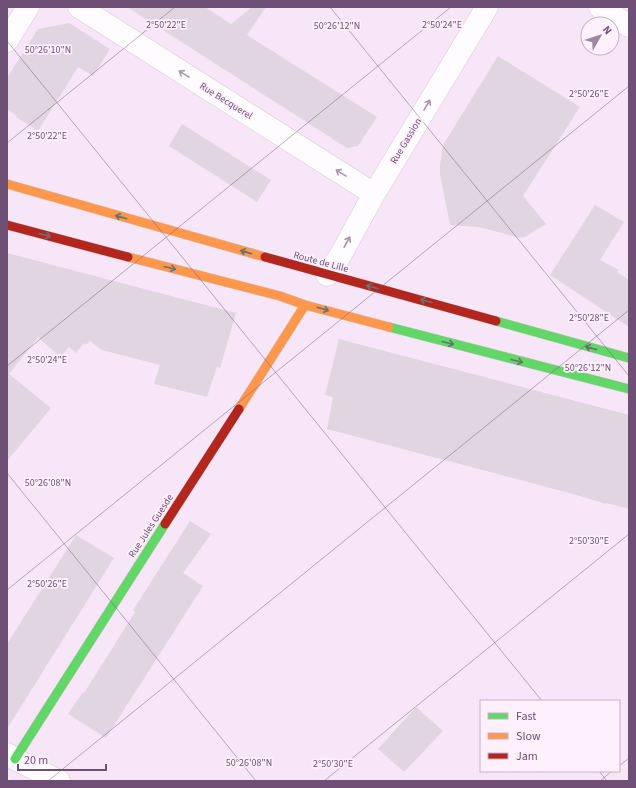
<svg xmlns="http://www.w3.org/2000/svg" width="636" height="788" font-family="'Source Sans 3',sans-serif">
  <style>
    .residential { fill: #f7e6f7; fill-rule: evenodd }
    .building { fill: #e1d5e2 }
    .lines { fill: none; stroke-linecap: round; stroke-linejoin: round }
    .street-casing { stroke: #d6cbd5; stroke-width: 23 }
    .fast-casing { stroke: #d5cad4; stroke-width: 10 }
    .slow-casing { stroke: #d5cad4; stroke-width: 10 }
    .jam-casing { stroke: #d5cad4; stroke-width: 10 }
    .street { stroke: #fefcfe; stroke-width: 22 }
    .fast { stroke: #63d668; stroke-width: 9 }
    .slow { stroke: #ff974d; stroke-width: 9 }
    .jam { stroke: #b3261e; stroke-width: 9 }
    .oneway { stroke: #a894ac }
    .oneway2 { stroke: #6b7172 }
    .ticks { fill: none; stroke: #6e4f75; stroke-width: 1; stroke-opacity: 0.45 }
    .labels { text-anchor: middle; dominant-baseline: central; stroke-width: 3.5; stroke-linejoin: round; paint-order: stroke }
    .street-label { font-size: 10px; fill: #6e4f75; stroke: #fef1fd }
    .ticks-label { font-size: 10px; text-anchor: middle; fill: #6e4f75; stroke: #fef1fd; stroke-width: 3.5; stroke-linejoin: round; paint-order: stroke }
  </style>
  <rect width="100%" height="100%" fill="#f8eef6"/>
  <!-- residential -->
  <path class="residential" d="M 7,7 L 629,7 L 629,781 L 13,781 L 7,775 ZM 588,24 L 612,24 L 612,48 L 588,48 ZM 481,701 L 619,701 L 619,771 L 481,771 Z"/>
  <!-- building -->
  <path class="building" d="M 127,7 L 205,7 L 231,24 L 252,7 L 266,7 L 247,35 L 377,117 L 358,146 L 347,148 Z
    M 69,23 L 110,49 L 93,76 L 78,67 L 38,131 L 16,117 L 17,116 L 7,109 L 7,78 L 38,29 Z
    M 498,56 L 580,107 L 523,196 L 546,224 L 525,237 L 520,238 L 479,227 L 450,225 L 440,174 L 440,165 L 443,145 Z
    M 182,124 L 271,180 L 257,202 L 169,146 Z
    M 595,205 L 624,222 L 600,260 L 619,270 L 617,272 L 629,280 L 629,327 L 550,275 Z
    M 7,253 L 236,313 L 220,368 L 217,367 L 207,397 L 154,384 L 160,365 L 102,350 L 90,341 L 86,345 L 84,343 L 76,353 L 69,347 L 60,357 L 38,337 L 9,374 L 51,408 L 7,461 Z
    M 339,339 L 629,415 L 629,509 L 606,503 L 606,504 L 573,494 L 327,429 L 333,397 L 325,395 Z
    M 190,521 L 211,534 L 183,573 L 203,586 L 106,738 L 68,714 L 83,692 L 84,693 L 135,612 L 133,610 Z
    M 76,535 L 114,558 L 7,729 L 7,644 Z
    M 416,707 L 443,731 L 404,772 L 378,749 Z"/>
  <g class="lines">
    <!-- street casing -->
    <g class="street-casing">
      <path id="street" d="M 79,7 L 374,194
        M 600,7 L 629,26
        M 7,41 L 28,7
        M 327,275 L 340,256 L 374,194 L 487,7
        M 7,754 L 15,759 L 59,781"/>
    </g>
    <!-- fast casing -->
    <g class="fast-casing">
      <path id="fast" d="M 496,321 L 629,358
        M 389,327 L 629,389
        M 15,759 L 165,524"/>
    </g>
    <!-- slow casing -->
    <g class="slow-casing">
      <path id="slow" d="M 7,184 L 265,257
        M 128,257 L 280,296 L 305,305 L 389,327
        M 239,409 L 305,305"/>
    </g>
    <!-- jam casing -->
    <g class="jam-casing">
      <path id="jam" d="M 7,225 L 128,257
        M 265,257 L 496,321
        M 165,524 L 239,409"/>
    </g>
    <!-- street -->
    <use href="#street" class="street"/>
    <!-- fast -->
    <use href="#fast" class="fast"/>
    <!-- slow -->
    <use href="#slow" class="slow"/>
    <!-- jam -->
    <use href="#jam" class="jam"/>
  </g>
  <!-- one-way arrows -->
  <defs><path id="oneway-shaft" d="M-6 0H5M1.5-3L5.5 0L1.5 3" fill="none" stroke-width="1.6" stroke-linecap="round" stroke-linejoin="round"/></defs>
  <g class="oneway">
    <use href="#oneway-shaft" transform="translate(184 74) rotate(-148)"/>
    <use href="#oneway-shaft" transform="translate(427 105) rotate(-59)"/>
    <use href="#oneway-shaft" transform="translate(341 173) rotate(-148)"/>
    <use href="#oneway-shaft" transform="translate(347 242) rotate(-61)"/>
  </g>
  <g class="oneway2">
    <use href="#oneway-shaft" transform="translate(121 217) rotate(-164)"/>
    <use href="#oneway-shaft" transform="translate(45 235) rotate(15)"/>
    <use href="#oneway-shaft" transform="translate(246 252) rotate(-164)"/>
    <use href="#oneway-shaft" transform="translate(170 268) rotate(14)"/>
    <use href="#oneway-shaft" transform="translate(372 287) rotate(-165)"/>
    <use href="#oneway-shaft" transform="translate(426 301) rotate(-165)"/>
    <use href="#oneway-shaft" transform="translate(323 309) rotate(16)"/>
    <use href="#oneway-shaft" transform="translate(448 343) rotate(14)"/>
    <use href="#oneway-shaft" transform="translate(591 348) rotate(-164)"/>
    <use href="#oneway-shaft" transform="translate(517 361) rotate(14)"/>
  </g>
  <!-- ticks -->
  <path class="ticks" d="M 330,7 L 629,376M 7,41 L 542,701M 7,143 L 175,7M 7,366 L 451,7M 7,473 L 256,781M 7,590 L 629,86M 619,766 L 629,758M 599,771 L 607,781M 48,781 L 629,310M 324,781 L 629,534M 600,781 L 612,771"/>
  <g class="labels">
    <!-- street labels -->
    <g class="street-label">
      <text transform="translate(226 101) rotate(32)">Rue Becquerel</text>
      <text transform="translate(406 141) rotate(-59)">Rue Gassion</text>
      <text transform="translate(321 262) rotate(15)">Route de Lille</text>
      <text transform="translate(151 526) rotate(-57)">Rue Jules Guesde</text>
    </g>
  </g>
  <g class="ticks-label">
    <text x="442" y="28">2°50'24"E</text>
    <text x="166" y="28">2°50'22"E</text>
    <text x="337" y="29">50°26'12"N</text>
    <text x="48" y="53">50°26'10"N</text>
    <text x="589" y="97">2°50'26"E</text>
    <text x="47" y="139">2°50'22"E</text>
    <text x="589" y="321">2°50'28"E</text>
    <text x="47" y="363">2°50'24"E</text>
    <text x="588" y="371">50°26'12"N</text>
    <text x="48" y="486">50°26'08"N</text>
    <text x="589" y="544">2°50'30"E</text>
    <text x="47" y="587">2°50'26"E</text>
    <text x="249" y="766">50°26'08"N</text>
    <text x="333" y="767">2°50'30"E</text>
  </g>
  <!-- border -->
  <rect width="636" height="788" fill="none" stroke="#6e4f75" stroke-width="16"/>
  <!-- legend -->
  <rect x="480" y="700" width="140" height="72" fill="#fef1fd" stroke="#c4b0c7"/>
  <rect x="488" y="713" width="20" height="6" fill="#63d668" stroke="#c4b0c7"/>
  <text x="516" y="720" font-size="12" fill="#6e4f75">Fast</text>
  <rect x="488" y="733" width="20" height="6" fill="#ff974d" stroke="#c4b0c7"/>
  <text x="516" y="740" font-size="12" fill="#6e4f75">Slow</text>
  <rect x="488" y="753" width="20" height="6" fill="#b3261e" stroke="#c4b0c7"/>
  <text x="516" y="760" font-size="12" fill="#6e4f75">Jam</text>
  <!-- north arrow -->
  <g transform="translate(600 36) rotate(51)"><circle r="19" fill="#fef1fd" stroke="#c4b0c7"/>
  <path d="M0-3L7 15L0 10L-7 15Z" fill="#9e87a2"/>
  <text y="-6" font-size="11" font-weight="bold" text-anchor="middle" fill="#6e4f75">N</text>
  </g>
  <!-- scale -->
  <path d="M18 764v6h88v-6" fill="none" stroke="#6e4f75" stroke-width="2"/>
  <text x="24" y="764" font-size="12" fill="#6e4f75" stroke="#fef1fd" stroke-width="3" paint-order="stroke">20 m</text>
</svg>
